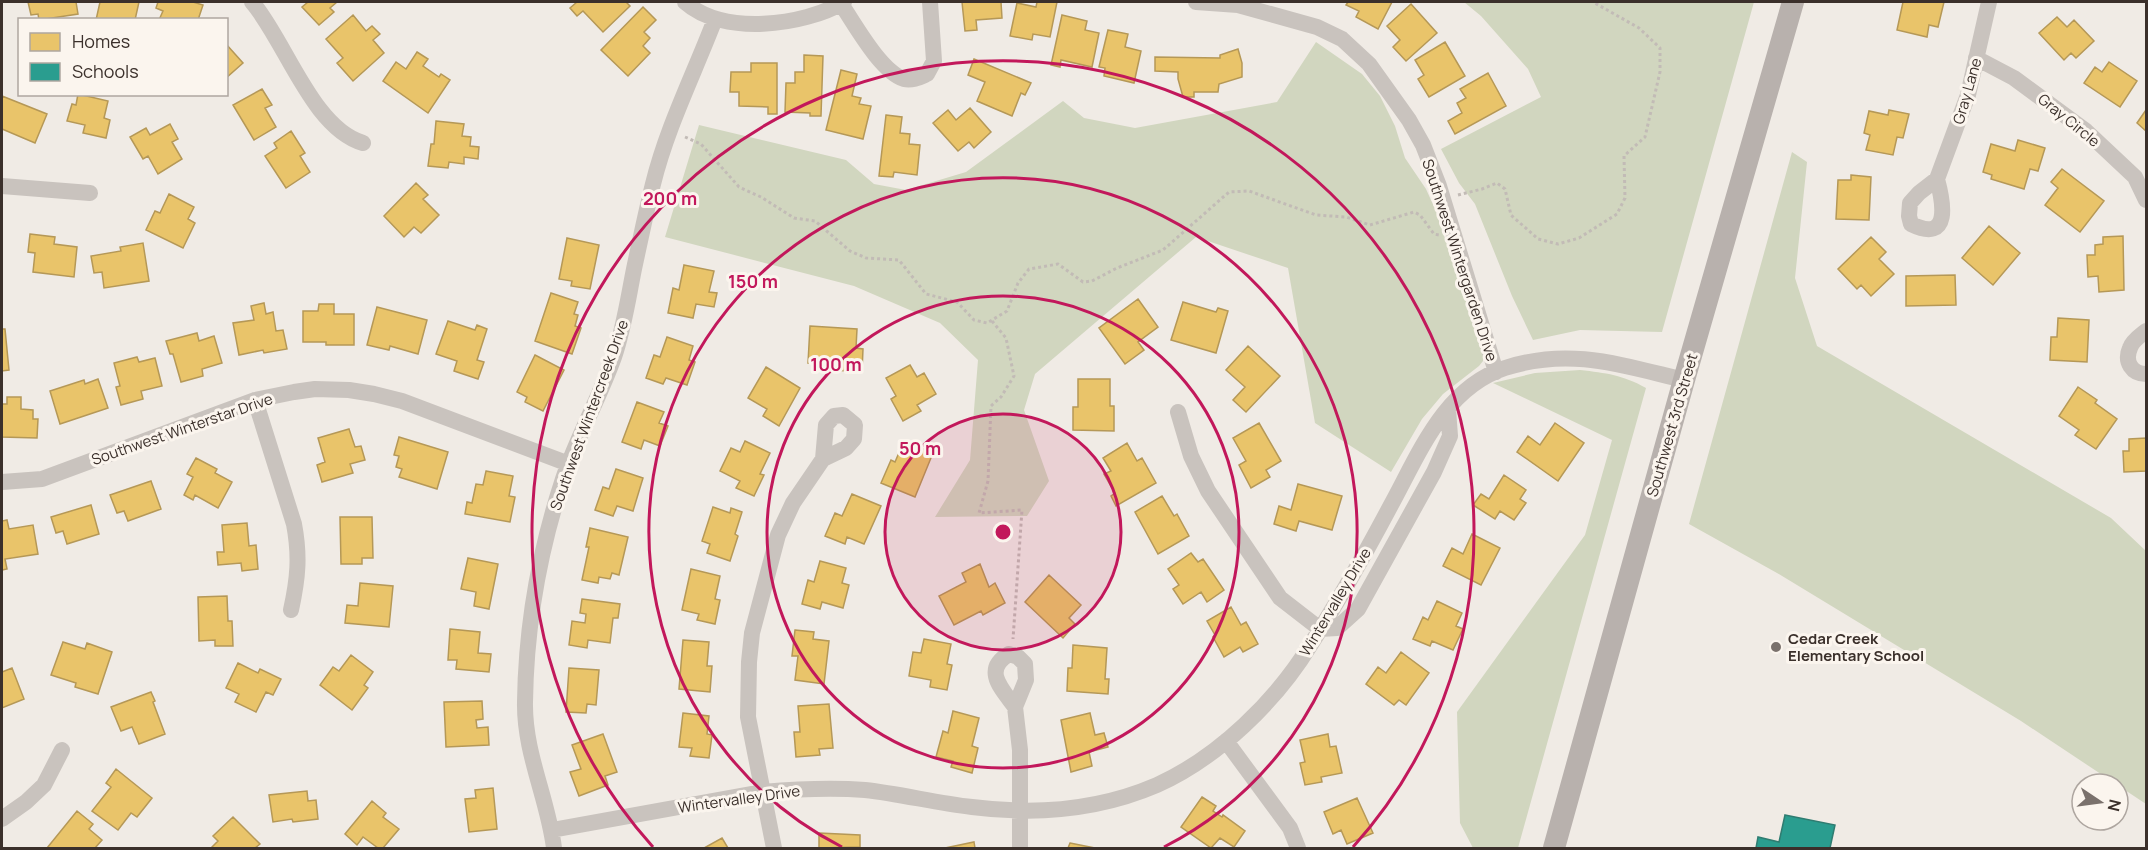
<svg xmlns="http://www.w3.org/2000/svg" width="2148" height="850" font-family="Manrope,sans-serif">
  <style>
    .green { fill: #d1d6bf }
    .homes { fill: #e9c46a; stroke: #b59857; stroke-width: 1.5 }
    .schools { fill: #2a9d8f; stroke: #2f7c71; stroke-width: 1.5 }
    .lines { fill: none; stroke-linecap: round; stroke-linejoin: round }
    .path { stroke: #c2bbb6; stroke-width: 3; stroke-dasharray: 3 3; stroke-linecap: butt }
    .minor { stroke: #c9c3be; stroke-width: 16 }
    .major { stroke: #b8b1ad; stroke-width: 22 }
    .ring { fill: none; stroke: #c2185b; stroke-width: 3 }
    .poi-dot { fill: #7a716c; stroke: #fbf5ee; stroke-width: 2 }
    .labels { text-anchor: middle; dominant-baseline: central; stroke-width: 6; stroke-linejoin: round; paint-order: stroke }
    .street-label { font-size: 15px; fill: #3b302b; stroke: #fbf5ee }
    .poi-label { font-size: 15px; font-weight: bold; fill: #3b302b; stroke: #fbf5ee; text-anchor: start }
    .centre { fill: #c2185b; stroke: #fbf5ee; stroke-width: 3 }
    .ring-label { font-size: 18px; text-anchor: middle; font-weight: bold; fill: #c2185b; stroke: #fbf5ee; stroke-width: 6; stroke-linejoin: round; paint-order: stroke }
  </style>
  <rect width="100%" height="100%" fill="#f0ebe5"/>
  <!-- green -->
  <path class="green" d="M 1464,2 L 1754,2 L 1662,332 L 1580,330 L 1533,340 L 1512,296 L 1475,204 L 1459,183 L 1441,149 L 1541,97 L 1528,69 L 1481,16 Z
    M 1316,42 L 1362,74 L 1380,96 L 1395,126 L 1405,158 L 1426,189 L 1435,209 L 1483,352 L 1483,361 L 1479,366 L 1443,394 L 1422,419 L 1391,472 L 1315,423 L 1288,268 L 1196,237 L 1035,374 L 1024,410 L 1049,481 L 1027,516 L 935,517 L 970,460 L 978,360 L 940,323 L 854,286 L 665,237 L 699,125 L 846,160 L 874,184 L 906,190 L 966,172 L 1063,101 L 1084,118 L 1135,128 L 1277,102 Z
    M 1792,152 L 1807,162 L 1795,278 L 1817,346 L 2111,518 L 2146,551 L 2146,804 L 2021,721 L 1777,573 L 1689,524 Z
    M 1580,370 C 1606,373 1623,375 1646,388 L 1518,848 L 1473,848 L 1460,823 L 1457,712 L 1585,535 L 1612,440 L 1493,383 L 1535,373 Z"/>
  <!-- homes -->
  <path class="homes" d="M 28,2 L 76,2 L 78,14 L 39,20 L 38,14 L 31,15 Z
    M 100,2 L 139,2 L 135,20 L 96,20 Z
    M 158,2 L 193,2 L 203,5 L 198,20 L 159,20 L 163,11 L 156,8 Z
    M 308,2 L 337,2 L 330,8 L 334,12 L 319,25 L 302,7 Z
    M 577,2 L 626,2 L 630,6 L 603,32 L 583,11 L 577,16 L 570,8 Z
    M 962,2 L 1001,2 L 1002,18 L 976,20 L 977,30 L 965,31 Z
    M 1037,2 L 1057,2 L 1050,37 L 1033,34 L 1032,40 L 1010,36 L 1017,3 L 1036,7 Z
    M 1348,2 L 1392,2 L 1378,29 L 1356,17 L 1359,11 L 1346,5 Z
    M 1903,2 L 1944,2 L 1938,27 L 1929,25 L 1927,37 L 1897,30 Z
    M 1411,4 L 1437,33 L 1406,61 L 1393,47 L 1400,40 L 1387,26 Z
    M 643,7 L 656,20 L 644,32 L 650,38 L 643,46 L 650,53 L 628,76 L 601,50 Z
    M 353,15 L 366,31 L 372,26 L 380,34 L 373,40 L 384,53 L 353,81 L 337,63 L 343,58 L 326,39 Z
    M 1062,15 L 1087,21 L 1085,30 L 1099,33 L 1092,67 L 1061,60 L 1060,67 L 1051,65 Z
    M 2057,17 L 2067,27 L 2074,20 L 2094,41 L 2076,58 L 2071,53 L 2064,60 L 2039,33 Z
    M 1108,30 L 1128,34 L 1125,47 L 1141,51 L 1134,83 L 1104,76 L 1105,68 L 1099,67 Z
    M 1445,42 L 1465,76 L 1429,97 L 1418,79 L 1424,75 L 1415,60 Z
    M 226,44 L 243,63 L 226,78 Z
    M 1238,49 L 1242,63 L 1242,77 L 1219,84 L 1218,92 L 1194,92 L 1194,97 L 1183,97 L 1178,79 L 1178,72 L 1155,71 L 1155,57 L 1220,58 L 1220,55 Z
    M 417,52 L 428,59 L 423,66 L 439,77 L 441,74 L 450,80 L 428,113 L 383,81 L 396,62 L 406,69 Z
    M 804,55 L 823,56 L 821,116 L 810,116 L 810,113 L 785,112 L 786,83 L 795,83 L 795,72 L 804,72 Z
    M 974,59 L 1031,83 L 1025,95 L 1021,93 L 1012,116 L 977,101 L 985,82 L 968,75 Z
    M 2109,62 L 2137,81 L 2120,107 L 2084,83 L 2095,67 L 2102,72 Z
    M 751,63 L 777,63 L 777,114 L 768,114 L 768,107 L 739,106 L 739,92 L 730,92 L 731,72 L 751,72 Z
    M 841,70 L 857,74 L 852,96 L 861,98 L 859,104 L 871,106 L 863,139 L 826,130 Z
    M 1488,73 L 1506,106 L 1455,134 L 1448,121 L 1462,113 L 1457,103 L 1466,98 L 1460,89 Z
    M 262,89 L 272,105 L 265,108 L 276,127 L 254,140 L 233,105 Z
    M 78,94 L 108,101 L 104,118 L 110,120 L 106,138 L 83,133 L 85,125 L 67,121 L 72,104 L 76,105 Z
    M 2,96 L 47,114 L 35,143 L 2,129 Z
    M 970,108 L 991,132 L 974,148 L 969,142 L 958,151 L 933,123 L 948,110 L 956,120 Z
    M 1889,110 L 1909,114 L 1903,138 L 1897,137 L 1893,155 L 1866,150 L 1870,135 L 1864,133 L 1869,111 L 1888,115 Z
    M 2146,110 L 2146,131 L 2137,123 Z
    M 886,115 L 902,117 L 900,133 L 910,134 L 909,144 L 920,145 L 917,175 L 894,172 L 893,177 L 879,176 Z
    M 436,121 L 464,124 L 462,136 L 471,137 L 470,146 L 479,147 L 478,159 L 464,157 L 464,164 L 449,162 L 448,168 L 428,166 L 431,144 L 434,144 Z
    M 170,124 L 178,139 L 172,142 L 182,159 L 158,174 L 148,156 L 143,159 L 130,137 L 146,128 L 150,135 Z
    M 291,131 L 305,153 L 300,156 L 310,172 L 286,188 L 265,156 L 277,148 L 274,143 Z
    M 2018,140 L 2045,148 L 2038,171 L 2030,169 L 2024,189 L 1991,179 L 1992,175 L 1983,172 L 1991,144 L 2015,151 Z
    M 2062,169 L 2104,201 L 2080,232 L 2045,205 L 2058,188 L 2051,182 Z
    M 1851,175 L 1871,177 L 1869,220 L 1836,219 L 1838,180 L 1851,180 Z
    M 416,183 L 428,195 L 423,199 L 439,215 L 421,233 L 414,227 L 404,237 L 384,216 Z
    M 169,194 L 194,207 L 188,219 L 195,223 L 183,248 L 146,230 L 155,211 L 160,213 Z
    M 1989,226 L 2020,253 L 1993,285 L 1962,258 Z
    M 30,234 L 55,237 L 54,244 L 77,247 L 74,277 L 33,272 L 35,253 L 28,252 Z
    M 2123,236 L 2124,290 L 2099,292 L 2098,276 L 2088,277 L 2087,255 L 2095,255 L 2095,245 L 2103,244 L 2103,237 Z
    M 1871,237 L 1886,252 L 1879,259 L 1894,274 L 1871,296 L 1861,285 L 1857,289 L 1838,269 Z
    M 567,238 L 599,245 L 590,289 L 571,286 L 572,281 L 559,279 Z
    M 143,243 L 149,281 L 104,288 L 102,272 L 94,273 L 91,256 L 121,251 L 120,247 Z
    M 684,265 L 714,271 L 709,292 L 717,293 L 714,307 L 696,304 L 693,318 L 668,313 L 673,288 L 679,290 Z
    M 1955,275 L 1956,305 L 1906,306 L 1906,276 Z
    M 551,293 L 578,302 L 574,314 L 578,315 L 575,326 L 581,328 L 572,354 L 535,341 Z
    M 1138,299 L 1158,327 L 1138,342 L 1144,350 L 1125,364 L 1099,328 Z
    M 1183,302 L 1216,312 L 1218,308 L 1228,311 L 1216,353 L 1171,340 Z
    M 264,303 L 266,314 L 273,312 L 276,331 L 283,330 L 287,349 L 264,353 L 263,350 L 239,355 L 233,323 L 254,320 L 251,306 Z
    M 319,304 L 334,304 L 334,314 L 354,314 L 354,345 L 326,345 L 326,342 L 303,342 L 303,311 L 318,311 Z
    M 377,307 L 427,320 L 418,354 L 390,346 L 389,350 L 367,345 Z
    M 2058,318 L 2089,320 L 2087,362 L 2050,360 L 2051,337 L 2057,337 Z
    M 448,321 L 475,330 L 477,325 L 487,329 L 477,360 L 484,362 L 478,379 L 454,371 L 457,361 L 436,354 Z
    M 810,326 L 857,329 L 856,348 L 863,349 L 862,372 L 834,370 L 835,365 L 808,363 Z
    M 2,329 L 5,329 L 9,370 L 2,371 Z
    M 197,333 L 199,341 L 214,336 L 222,363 L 202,369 L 203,376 L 181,382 L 173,354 L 170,354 L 166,341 Z
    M 667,337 L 693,346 L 689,360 L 695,362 L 687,385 L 666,378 L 663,384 L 646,378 L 654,355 L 660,357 Z
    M 1248,346 L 1280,376 L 1246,412 L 1233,400 L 1245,387 L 1226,370 Z
    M 535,355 L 564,370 L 543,411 L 525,402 L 527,397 L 517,392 Z
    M 137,357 L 139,362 L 155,358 L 162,386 L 141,391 L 143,399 L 121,405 L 116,387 L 120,386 L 114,363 Z
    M 910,365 L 917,377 L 924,373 L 936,394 L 917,405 L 921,411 L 903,421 L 891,399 L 896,396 L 886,378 Z
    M 766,367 L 800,388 L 779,426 L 763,416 L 767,409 L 748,398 Z
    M 98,379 L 108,408 L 60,424 L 50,391 L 84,380 L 85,384 Z
    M 1078,379 L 1110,379 L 1110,406 L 1114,406 L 1114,431 L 1073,430 L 1073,407 L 1078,407 Z
    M 2078,387 L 2097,400 L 2095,403 L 2117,419 L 2096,449 L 2075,435 L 2079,430 L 2059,416 Z
    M 7,397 L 21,397 L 21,409 L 33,410 L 33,419 L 38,419 L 37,438 L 2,437 L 2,404 L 7,404 Z
    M 637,402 L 664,412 L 659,423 L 668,426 L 660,446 L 644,440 L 641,449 L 622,442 Z
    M 1259,423 L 1281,461 L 1266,470 L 1270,477 L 1251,488 L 1239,465 L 1246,461 L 1233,438 Z
    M 1555,423 L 1584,443 L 1558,481 L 1517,452 L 1528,436 L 1540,445 Z
    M 349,429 L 355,447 L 361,446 L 365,460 L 350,464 L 353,473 L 322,482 L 317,465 L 325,462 L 318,438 Z
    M 399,437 L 448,452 L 437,489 L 399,477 L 402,469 L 396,467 L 399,456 L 394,455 Z
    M 2146,438 L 2146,471 L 2124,472 L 2123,451 L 2129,451 L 2129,439 Z
    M 745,441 L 770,453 L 760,474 L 764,475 L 754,496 L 736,488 L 740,481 L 720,471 L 731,448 L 740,452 Z
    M 904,441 L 933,453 L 915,497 L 881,483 L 891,460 L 895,462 Z
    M 1127,443 L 1137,461 L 1142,458 L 1156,483 L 1116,506 L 1111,496 L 1115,493 L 1104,474 L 1111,471 L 1103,458 Z
    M 196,458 L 217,469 L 215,473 L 232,482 L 218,508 L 195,495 L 193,500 L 184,495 L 193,477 L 187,474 Z
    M 616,469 L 643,478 L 633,511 L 617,506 L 613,516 L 595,510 L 603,487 L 609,489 Z
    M 486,471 L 513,476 L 509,496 L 515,497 L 510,522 L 465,514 L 467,502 L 472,503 L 476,484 L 483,485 Z
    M 1504,475 L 1526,490 L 1520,499 L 1526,503 L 1514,520 L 1500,511 L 1495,519 L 1473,505 L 1481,494 L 1489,499 Z
    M 151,481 L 161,509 L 128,521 L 124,511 L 117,513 L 110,495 Z
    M 1298,484 L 1342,496 L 1332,530 L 1299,521 L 1296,531 L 1274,524 L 1279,506 L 1291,510 Z
    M 852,494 L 881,506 L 864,544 L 847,537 L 845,544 L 825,536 L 835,513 L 842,516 Z
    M 1162,496 L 1174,516 L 1177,514 L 1189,536 L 1158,554 L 1135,512 Z
    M 91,505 L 99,534 L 67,544 L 63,531 L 56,533 L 51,517 Z
    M 713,507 L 730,513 L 731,508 L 742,512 L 735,534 L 738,536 L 730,561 L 707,553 L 710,544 L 702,541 Z
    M 340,517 L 372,517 L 373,558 L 362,558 L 362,564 L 341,564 Z
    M 7,520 L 9,529 L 33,525 L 38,554 L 5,559 L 7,569 L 2,570 L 2,521 Z
    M 247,523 L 249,546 L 256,545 L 258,569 L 242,571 L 241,563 L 218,565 L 217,552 L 224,552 L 222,525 Z
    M 590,528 L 628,537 L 619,575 L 612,573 L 610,579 L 599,577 L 598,583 L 582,580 L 589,547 L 586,547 Z
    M 1472,534 L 1500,548 L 1481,585 L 1443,566 L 1452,548 L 1463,554 Z
    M 1191,553 L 1198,562 L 1203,559 L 1224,590 L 1207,602 L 1201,592 L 1183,604 L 1173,589 L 1179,585 L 1168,569 Z
    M 468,558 L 498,564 L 489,609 L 474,606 L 476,592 L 461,589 Z
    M 820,561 L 846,568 L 842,583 L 849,585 L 843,608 L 822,602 L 820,609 L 802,604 L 808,580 L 814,582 Z
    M 980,564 L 989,587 L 995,583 L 1005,603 L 983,615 L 981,611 L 954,625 L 939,596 L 966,582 L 962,573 Z
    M 691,569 L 720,576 L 715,599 L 720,600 L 715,624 L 697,620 L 699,614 L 682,610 Z
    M 1049,575 L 1081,605 L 1069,618 L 1075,624 L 1063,638 L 1025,602 Z
    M 360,583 L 393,586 L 389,627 L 345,623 L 347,605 L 358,606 Z
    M 227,596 L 228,621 L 232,621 L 233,646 L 215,646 L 215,640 L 199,641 L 198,597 Z
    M 582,599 L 620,604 L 618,618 L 613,618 L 610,643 L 588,640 L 587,648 L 569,645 L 572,621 L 585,623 L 586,614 L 580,613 Z
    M 1437,601 L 1462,613 L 1456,626 L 1463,629 L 1453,650 L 1432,641 L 1430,646 L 1413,639 L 1423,617 L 1428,620 Z
    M 1231,607 L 1241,625 L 1246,622 L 1258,644 L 1243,652 L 1240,647 L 1224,657 L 1213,637 L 1215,635 L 1207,621 Z
    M 450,629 L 480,632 L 478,653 L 491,654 L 489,672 L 456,669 L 457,660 L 448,660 Z
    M 795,630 L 814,632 L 813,639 L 829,641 L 824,684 L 795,680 L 798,656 L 792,656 Z
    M 924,639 L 951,644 L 947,664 L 952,665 L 947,690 L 930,687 L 931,680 L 909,676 L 913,652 L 921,653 Z
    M 683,640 L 709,642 L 707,666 L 712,666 L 710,692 L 679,689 Z
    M 63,642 L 85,649 L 87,643 L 112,652 L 98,694 L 75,687 L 76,683 L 51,675 Z
    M 1073,645 L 1107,648 L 1105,679 L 1109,679 L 1108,694 L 1067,691 L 1068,668 L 1072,668 Z
    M 1401,652 L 1429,673 L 1406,705 L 1399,700 L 1394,705 L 1366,684 L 1378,667 L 1386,673 Z
    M 351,655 L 373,672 L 364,685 L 368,688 L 352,710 L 320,685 L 333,667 L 339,671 Z
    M 238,663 L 258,673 L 260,669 L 281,679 L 273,695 L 266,692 L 256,712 L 235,702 L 239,694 L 226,688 Z
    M 12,668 L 24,699 L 2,708 L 2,672 Z
    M 569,668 L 599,670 L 596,705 L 587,704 L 586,713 L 566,712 Z
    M 151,692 L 155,701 L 153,702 L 165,734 L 139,744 L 132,727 L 121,731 L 111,707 Z
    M 482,701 L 483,719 L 476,720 L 477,728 L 488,727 L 489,745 L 446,747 L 444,702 Z
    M 829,704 L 833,748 L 819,749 L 820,755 L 796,757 L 794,732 L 800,732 L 798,706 Z
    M 953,711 L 979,718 L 972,746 L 978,748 L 972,773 L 951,767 L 953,761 L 936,757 L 943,731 L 948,733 Z
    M 683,713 L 709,716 L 707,734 L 712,735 L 709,758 L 690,756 L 692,748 L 679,747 Z
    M 1090,713 L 1095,735 L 1104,733 L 1108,747 L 1089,752 L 1092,766 L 1071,772 L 1061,720 Z
    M 603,734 L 617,772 L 605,776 L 608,785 L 579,796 L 570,772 L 581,769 L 572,745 Z
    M 1328,734 L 1330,747 L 1336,746 L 1342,773 L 1321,777 L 1322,782 L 1305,785 L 1300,763 L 1305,762 L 1300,740 Z
    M 116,769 L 152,798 L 137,817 L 131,813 L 118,830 L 92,811 L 111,787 L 106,783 Z
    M 493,788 L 497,829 L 469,832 L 465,799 L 476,798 L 475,790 Z
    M 307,791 L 308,801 L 316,800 L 318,819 L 293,822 L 292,819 L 273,822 L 269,795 Z
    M 1202,797 L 1216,806 L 1213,811 L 1222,817 L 1223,815 L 1245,831 L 1234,847 L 1220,838 L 1211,848 L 1181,827 Z
    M 1357,798 L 1373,833 L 1347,844 L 1341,830 L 1333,834 L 1324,812 Z
    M 372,801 L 386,813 L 383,817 L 399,829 L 383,848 L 378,848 L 363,837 L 357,845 L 345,834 Z
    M 77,811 L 93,824 L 89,829 L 102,840 L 95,848 L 47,848 Z
    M 233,817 L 260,844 L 255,848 L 211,848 L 218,841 L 213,836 Z
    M 819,833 L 860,835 L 860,847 L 819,848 Z
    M 722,838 L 728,848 L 704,848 Z
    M 974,842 L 975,848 L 945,848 Z
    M 1070,843 L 1095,848 L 1068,848 Z"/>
  <!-- schools -->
  <path class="schools" d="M 1785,815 L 1835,825 L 1830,848 L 1756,848 L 1758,837 L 1779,842 Z"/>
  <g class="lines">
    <!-- path -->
    <path class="path" d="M 685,137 L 701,144 L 739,187 L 761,197 L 794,218 L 815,221 L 850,251 L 866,258 L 899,260 L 926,294 L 957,302 L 974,320 L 987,323 L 1007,311 L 1018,283 L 1029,269 L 1058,264 L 1083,282 L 1092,281 L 1117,268 L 1163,250 L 1229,192 L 1249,191 L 1316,215 L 1346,217 L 1370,225 L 1414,212 L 1420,215 L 1434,234 L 1439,235
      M 1458,195 L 1482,189 L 1497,183 L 1505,189 L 1511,215 L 1538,239 L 1558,244 L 1579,238 L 1617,214 L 1625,198 L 1624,156 L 1645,137 L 1660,72 L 1660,48 L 1639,28 L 1593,2
      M 992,321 L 1006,338 L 1014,376 L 1001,397 L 991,406 L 988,481 L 979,513 L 1022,510 L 1013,639"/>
    <!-- minor -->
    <path class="minor" d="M 252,2 C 285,40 312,128 363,143
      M 685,2 C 723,36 803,26 844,2
      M 1196,2 L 1238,5 L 1317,27 L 1342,39 L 1369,64 L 1409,120 L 1423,145 L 1439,186 L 1496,372
      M 841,4 C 855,24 880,71 904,79 C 912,81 920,77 927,74 L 934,61 L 930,2
      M 1976,58 L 2014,78 L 2086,131 L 2135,177 L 2146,200
      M 1937,179 C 1943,201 1952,244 1911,224 L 1909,216 L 1910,203 L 1919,193 L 1937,179 L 1968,95 L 1989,2
      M 2,186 L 90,193
      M 2146,331 C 2141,335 2132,341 2130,348 C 2124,362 2132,374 2146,374
      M 255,400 L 294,524 C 300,556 298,578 291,610
      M 1178,412 L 1191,456 L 1208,491 L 1280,598 L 1320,629 L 1337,628 L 1358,609 L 1434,472 L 1450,436 L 1448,409
      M 2,482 L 42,479 L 255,400 L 294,392 L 315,389 L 349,390 L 374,394 L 402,401 L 569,464
      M 1015,707 C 1002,689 982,670 1009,654 L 1018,657 L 1025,664 L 1026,680 L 1015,707 L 1020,750 L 1020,848
      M 1226,741 L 1290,828 L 1298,848
      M 2,819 L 26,802 L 44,785 L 62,750
      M 552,830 L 762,792 C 796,789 830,787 865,790 C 901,794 936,803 972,807 C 1034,815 1099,810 1157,785 C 1219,757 1276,701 1311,644 C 1340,599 1366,552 1391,505 C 1419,454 1444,388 1505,368 C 1570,347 1621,365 1684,380
      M 554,848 C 548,799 524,753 525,702 C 526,625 539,552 563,479 C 577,437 599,399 614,357 C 624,328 628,299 634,269 C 640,241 646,212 653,184 C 667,127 694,74 715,19
      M 774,848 L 748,717 L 749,662 L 752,633 L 778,535 L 793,503 L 823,459 L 846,448 L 854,439 L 855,425 L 843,415 L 834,416 L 826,425 L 823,459"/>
    <!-- major -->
    <path class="major" d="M 1554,848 L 1684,380 L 1793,2"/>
  </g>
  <!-- distance rings -->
  <circle cx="1003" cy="532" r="118" fill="#c2185b" fill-opacity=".12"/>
  <g class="ring">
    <circle cx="1003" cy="532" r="118"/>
    <circle cx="1003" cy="532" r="236"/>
    <path d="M842 847A354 354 0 1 1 1164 847"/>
    <path d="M653 847A471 471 0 1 1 1353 847"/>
  </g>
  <!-- markers -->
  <circle class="poi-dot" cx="1776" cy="647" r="6"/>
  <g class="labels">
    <!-- street labels -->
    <g class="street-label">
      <text transform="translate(1967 91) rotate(-74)">Gray Lane</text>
      <text transform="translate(2069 120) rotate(39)">Gray Circle</text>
      <text transform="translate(1460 260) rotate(72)">Southwest Wintergarden Drive</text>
      <text transform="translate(589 415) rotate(-70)">Southwest Wintercreek Drive</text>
      <text transform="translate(1672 425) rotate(-74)">Southwest 3rd Street</text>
      <text transform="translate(182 429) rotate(-19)">Southwest Winterstar Drive</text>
      <text transform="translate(1335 602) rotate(-59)">Wintervalley Drive</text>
      <text transform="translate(739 799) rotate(-8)">Wintervalley Drive</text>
    </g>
    <!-- poi labels -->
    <g class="poi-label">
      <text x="1788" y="638">Cedar Creek<tspan x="1788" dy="17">Elementary School</tspan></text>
    </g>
  </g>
  <circle cx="1003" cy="532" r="9" class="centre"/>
  <g class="ring-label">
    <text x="670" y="205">200 m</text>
    <text x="753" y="288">150 m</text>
    <text x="836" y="371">100 m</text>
    <text x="920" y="455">50 m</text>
  </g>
  <!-- border -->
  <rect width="2148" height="850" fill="none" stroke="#3b302b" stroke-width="6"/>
  <!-- legend -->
  <rect x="18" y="18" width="210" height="78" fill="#fbf5ee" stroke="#aea6a0" stroke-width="1.5"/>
  <rect x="30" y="33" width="30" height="18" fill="#e9c46a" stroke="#aea6a0" stroke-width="1.5"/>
  <text x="72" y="48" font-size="18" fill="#3b302b">Homes</text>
  <rect x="30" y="63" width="30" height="18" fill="#2a9d8f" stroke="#aea6a0" stroke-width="1.5"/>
  <text x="72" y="78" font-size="18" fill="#3b302b">Schools</text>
  <!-- north arrow -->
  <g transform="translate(2100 802) rotate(103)"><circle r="28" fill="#fbf5ee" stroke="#aea6a0" stroke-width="1.5"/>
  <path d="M0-4.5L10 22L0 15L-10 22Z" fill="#7a716c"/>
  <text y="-9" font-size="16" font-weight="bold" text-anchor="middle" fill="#3b302b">N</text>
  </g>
</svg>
